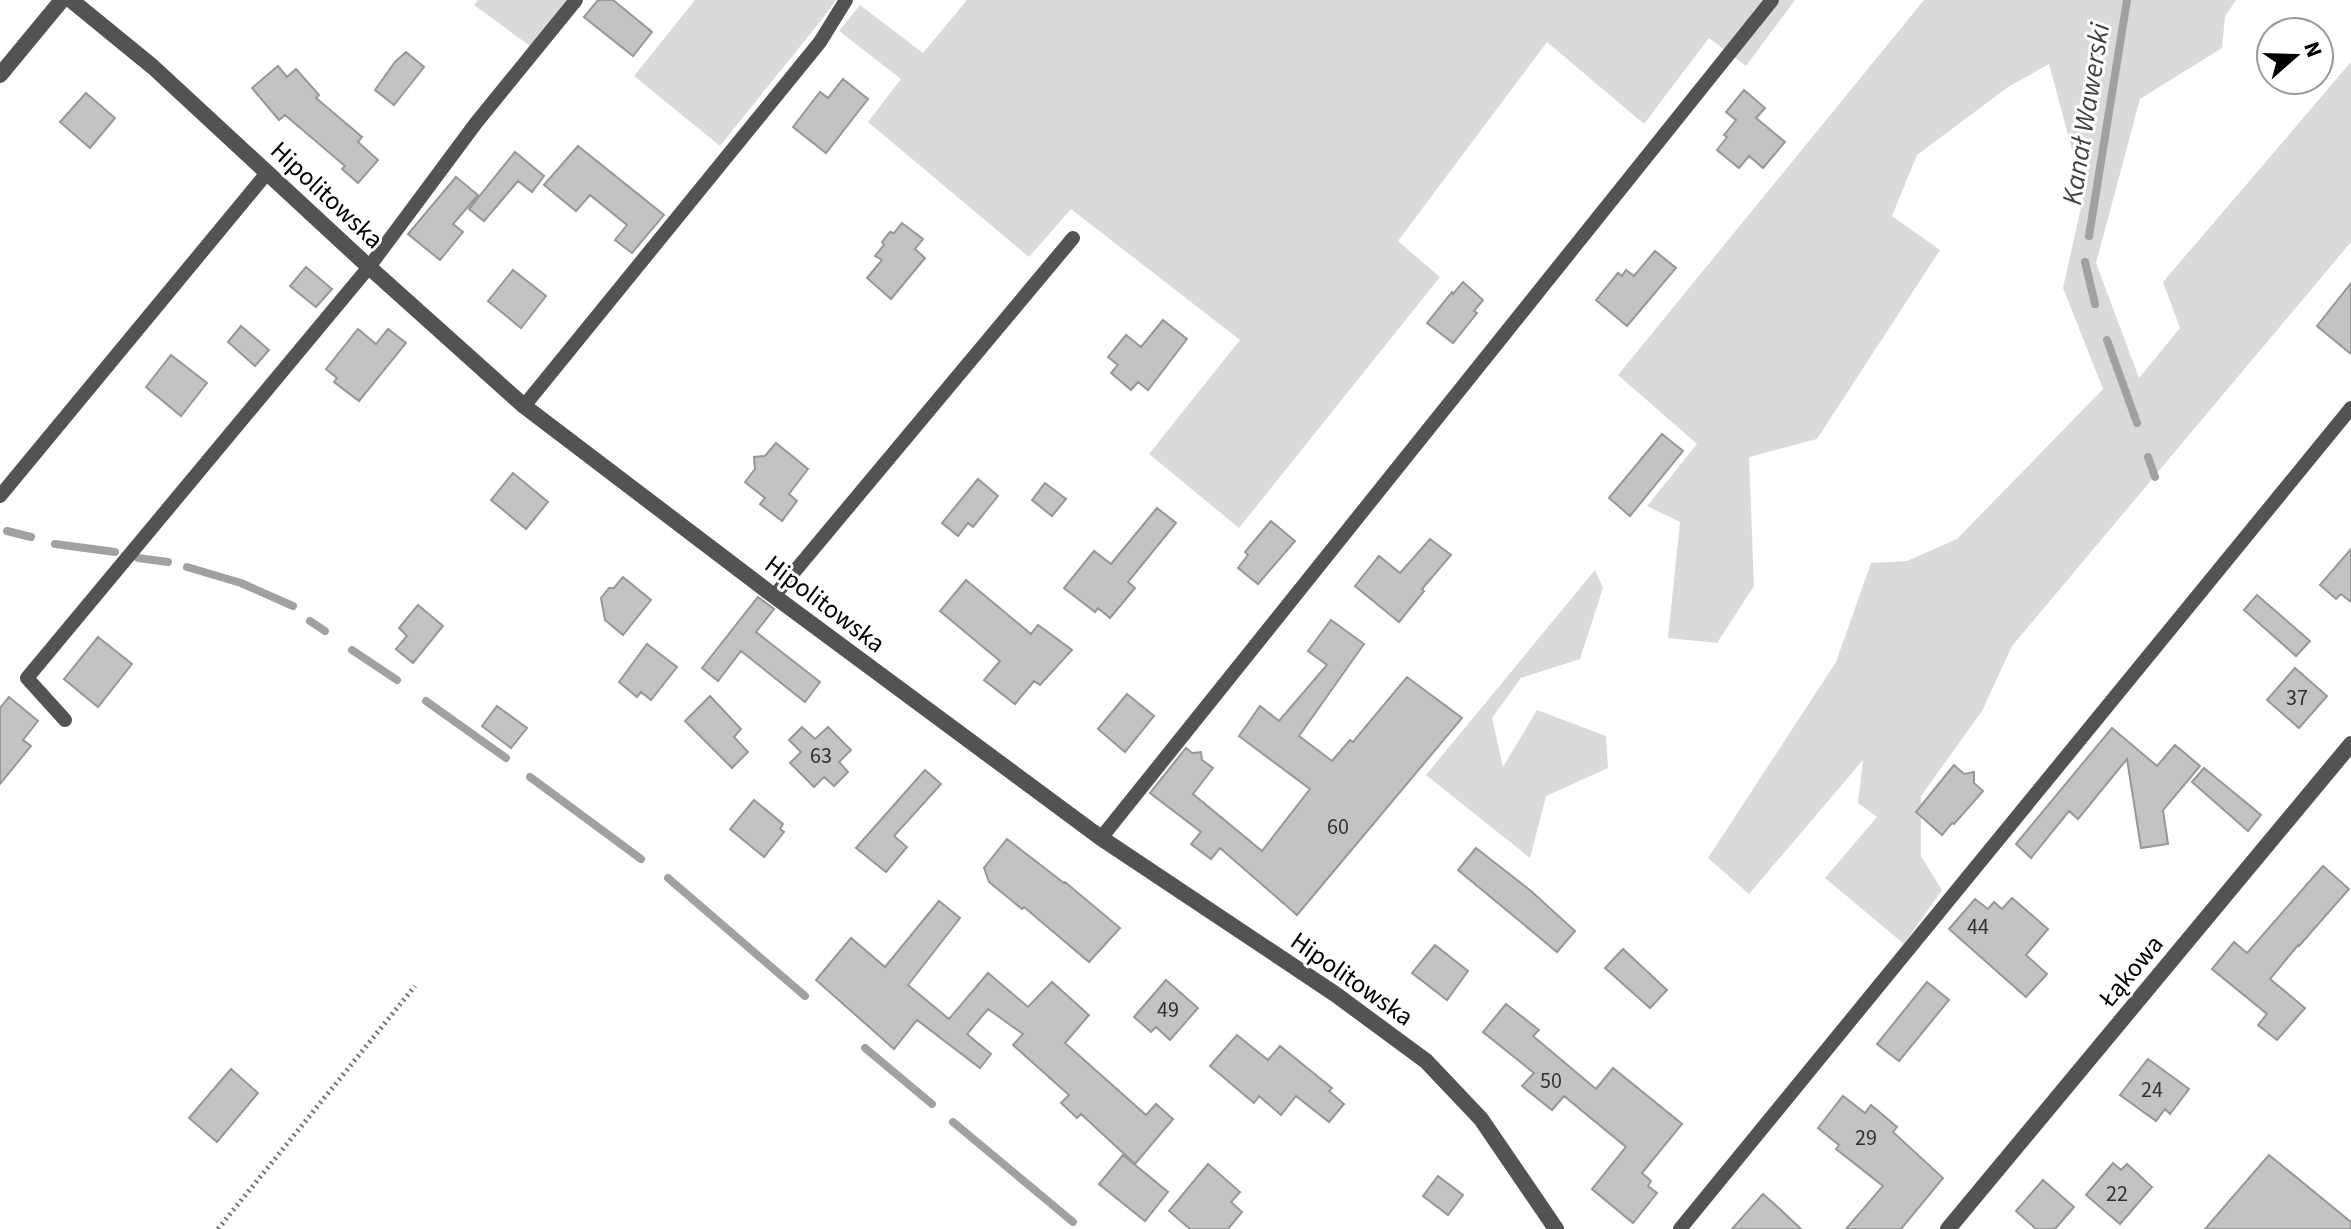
<svg xmlns="http://www.w3.org/2000/svg" width="2351" height="1229" font-family="'Source Sans 3',sans-serif">
  <style>
    .green { fill: #dadada }
    .lines { fill: none; stroke-linecap: round; stroke-linejoin: round }
    .stream { stroke: #a1a1a1; stroke-width: 8 }
    .building { fill: #c3c3c3; stroke: #979797; stroke-width: 2 }
    .path { stroke: #757575; stroke-width: 5; stroke-dasharray: 2 4; stroke-linecap: butt }
    .lane { stroke: #535353; stroke-width: 14 }
    .street { stroke: #535353; stroke-width: 16 }
    .labels { text-anchor: middle; dominant-baseline: central; stroke-width: 6; stroke-linejoin: round; paint-order: stroke }
    .number-label { font-size: 22px; fill: #313131 }
    .street-label { font-size: 26px; fill: #000; stroke: #fff }
    .water-label { font-size: 28px; font-style: italic; fill: #424242; stroke: #fff }
  </style>
  <rect width="100%" height="100%" fill="#fff"/>
  <!-- green -->
  <path class="green" d="M 478,0 L 568,0 L 530,46 L 474,5 Z
    M 695,0 L 836,0 L 823,18 L 720,146 L 634,76 Z
    M 967,0 L 1795,0 L 1746,66 L 1709,38 L 1644,124 L 1547,42 L 1398,241 L 1440,277 L 1239,528 L 1149,454 L 1240,340 L 1071,209 L 1029,257 L 868,122 L 901,79 L 839,31 L 860,5 L 923,53 Z
    M 1924,0 L 2236,0 L 2225,17 L 2222,48 L 2140,99 L 2096,263 L 2139,378 L 2180,328 L 2163,282 L 2351,62 L 2351,242 L 2012,646 L 1982,711 L 1921,796 L 1921,856 L 1942,890 L 1904,944 L 1825,878 L 1877,817 L 1858,803 L 1863,760 L 1749,894 L 1708,858 L 1836,662 L 1871,563 L 1907,561 L 1957,539 L 2103,389 L 2063,288 L 2084,194 L 2049,64 L 2008,87 L 1917,155 L 1892,216 L 1940,250 L 1817,439 L 1749,457 L 1754,586 L 1717,643 L 1668,638 L 1680,522 L 1647,506 L 1697,444 L 1618,375 Z
    M 1595,570 L 1603,588 L 1580,659 L 1521,678 L 1492,718 L 1503,767 L 1537,710 L 1606,736 L 1608,768 L 1546,796 L 1530,858 L 1426,775 Z"/>
  <g class="lines">
    <!-- stream -->
    <path class="stream" d="M 2089,236 L 2127,0
      M 2085,262 L 2095,304
      M 2107,340 L 2137,423
      M 2148,457 L 2155,477
      M 7,531 L 31,537
      M 55,544 L 115,552
      M 138,558 L 168,562
      M 187,567 L 241,583 L 293,606
      M 310,621 L 325,631
      M 352,650 L 397,680
      M 426,701 L 506,758
      M 530,777 L 641,859
      M 668,878 L 805,996
      M 865,1048 L 932,1104
      M 953,1122 L 1073,1222"/>
  </g>
  <!-- building -->
  <path class="building" d="M 598,0 L 613,0 L 652,32 L 633,56 L 584,17 Z
    M 406,52 L 424,67 L 394,105 L 375,90 L 395,62 Z
    M 278,66 L 287,77 L 296,69 L 319,95 L 316,98 L 362,137 L 358,142 L 378,160 L 358,183 L 342,169 L 345,166 L 285,115 L 279,120 L 252,88 Z
    M 843,79 L 868,99 L 826,153 L 793,127 L 820,92 L 828,98 Z
    M 1744,90 L 1765,108 L 1756,118 L 1785,142 L 1763,168 L 1749,156 L 1739,168 L 1717,150 L 1727,137 L 1724,135 L 1736,120 L 1726,112 Z
    M 86,93 L 115,118 L 90,148 L 60,122 Z
    M 578,146 L 664,215 L 632,253 L 615,240 L 627,225 L 590,195 L 576,211 L 544,185 Z
    M 515,152 L 544,176 L 532,192 L 518,181 L 484,221 L 469,209 Z
    M 456,177 L 478,195 L 453,224 L 463,232 L 440,260 L 408,234 Z
    M 902,223 L 923,239 L 915,249 L 925,258 L 891,299 L 867,278 L 882,260 L 875,256 L 884,245 L 882,242 L 890,232 L 894,233 Z
    M 1655,251 L 1676,268 L 1627,326 L 1596,300 L 1618,273 L 1622,276 L 1626,270 L 1634,276 Z
    M 306,267 L 332,289 L 316,307 L 290,286 Z
    M 513,270 L 546,296 L 521,328 L 488,301 Z
    M 1463,282 L 1483,300 L 1474,311 L 1477,313 L 1453,343 L 1427,323 L 1452,292 L 1453,294 Z
    M 2351,283 L 2351,354 L 2317,326 Z
    M 1163,320 L 1187,339 L 1148,390 L 1138,382 L 1131,390 L 1111,373 L 1118,365 L 1108,357 L 1126,335 L 1141,347 Z
    M 241,326 L 269,350 L 255,366 L 228,342 Z
    M 358,329 L 376,344 L 388,329 L 406,343 L 359,401 L 334,382 L 337,378 L 326,369 Z
    M 171,355 L 207,383 L 181,416 L 146,387 Z
    M 1662,434 L 1683,451 L 1630,516 L 1609,498 Z
    M 776,443 L 808,469 L 789,494 L 797,501 L 782,521 L 760,504 L 765,498 L 745,482 L 755,469 L 754,457 L 765,456 Z
    M 513,473 L 548,502 L 526,529 L 491,500 Z
    M 978,479 L 998,496 L 973,527 L 968,523 L 958,536 L 942,523 Z
    M 1045,483 L 1066,499 L 1052,516 L 1032,500 Z
    M 1157,508 L 1176,523 L 1128,582 L 1135,588 L 1110,618 L 1098,608 L 1095,612 L 1064,588 L 1094,551 L 1111,564 Z
    M 1271,521 L 1295,541 L 1258,584 L 1238,568 L 1248,555 L 1245,552 Z
    M 1430,539 L 1451,555 L 1422,589 L 1424,591 L 1399,622 L 1355,586 L 1379,556 L 1400,573 Z
    M 2351,549 L 2351,602 L 2341,594 L 2336,599 L 2320,585 Z
    M 623,577 L 651,600 L 623,635 L 605,620 L 601,598 L 609,588 L 614,588 Z
    M 966,580 L 1031,634 L 1038,625 L 1072,650 L 1040,685 L 1034,681 L 1015,704 L 984,680 L 1000,661 L 940,611 Z
    M 2257,595 L 2310,641 L 2296,656 L 2244,610 Z
    M 758,597 L 774,609 L 756,632 L 820,682 L 805,702 L 741,651 L 718,681 L 702,668 Z
    M 418,605 L 443,626 L 413,663 L 396,649 L 407,636 L 399,628 Z
    M 1331,620 L 1364,644 L 1299,736 L 1332,761 L 1350,740 L 1353,742 L 1407,677 L 1462,718 L 1297,915 L 1220,848 L 1211,859 L 1191,844 L 1201,832 L 1150,793 L 1186,748 L 1192,753 L 1201,752 L 1202,760 L 1213,768 L 1193,794 L 1262,851 L 1310,789 L 1239,736 L 1260,706 L 1279,721 L 1327,665 L 1308,651 Z
    M 98,637 L 132,664 L 98,707 L 64,679 Z
    M 647,644 L 677,667 L 651,700 L 641,692 L 637,697 L 619,682 Z
    M 2295,668 L 2327,696 L 2299,728 L 2267,700 Z
    M 1127,694 L 1154,716 L 1125,752 L 1098,729 Z
    M 710,696 L 741,729 L 734,737 L 748,752 L 732,768 L 685,721 Z
    M 9,697 L 38,721 L 23,740 L 31,746 L 0,784 L 0,708 Z
    M 497,706 L 527,728 L 511,748 L 482,726 Z
    M 802,727 L 815,739 L 828,727 L 851,750 L 839,762 L 848,772 L 834,786 L 824,777 L 814,787 L 790,763 L 801,752 L 789,740 Z
    M 2112,728 L 2157,766 L 2175,745 L 2200,766 L 2163,810 L 2168,844 L 2141,848 L 2127,759 L 2078,819 L 2069,811 L 2031,858 L 2016,844 Z
    M 1954,765 L 1964,774 L 1974,772 L 1974,783 L 1983,791 L 1954,824 L 1952,823 L 1942,835 L 1916,812 Z
    M 2204,768 L 2261,815 L 2248,831 L 2192,782 Z
    M 925,770 L 941,784 L 894,836 L 907,847 L 886,872 L 856,848 Z
    M 754,800 L 783,824 L 780,829 L 784,832 L 764,857 L 730,829 Z
    M 1007,839 L 1064,883 L 1065,882 L 1120,928 L 1089,962 L 1024,907 L 1022,909 L 989,882 L 984,868 Z
    M 1476,848 L 1531,891 L 1575,931 L 1557,952 L 1458,870 Z
    M 2323,866 L 2349,889 L 2299,946 L 2298,945 L 2270,979 L 2305,1008 L 2277,1040 L 2258,1025 L 2267,1014 L 2212,969 L 2234,942 L 2247,953 Z
    M 2012,898 L 2048,929 L 2026,955 L 2047,974 L 2026,997 L 1949,929 L 1975,899 L 1988,909 L 1994,902 L 2002,909 Z
    M 939,901 L 960,918 L 908,985 L 949,1019 L 988,973 L 1028,1007 L 1052,982 L 1089,1015 L 1065,1043 L 1146,1115 L 1156,1104 L 1173,1119 L 1135,1164 L 1081,1114 L 1077,1118 L 1061,1103 L 1069,1095 L 1013,1045 L 1023,1034 L 988,1009 L 967,1034 L 991,1054 L 980,1068 L 917,1020 L 894,1049 L 816,980 L 851,938 L 885,967 Z
    M 1435,945 L 1468,971 L 1447,1000 L 1412,973 Z
    M 1623,949 L 1667,990 L 1650,1008 L 1605,968 Z
    M 1166,980 L 1198,1008 L 1170,1040 L 1156,1027 L 1151,1032 L 1134,1017 Z
    M 1927,982 L 1949,1000 L 1899,1061 L 1877,1044 Z
    M 1506,1004 L 1539,1030 L 1533,1036 L 1596,1089 L 1613,1068 L 1682,1124 L 1642,1173 L 1651,1181 L 1648,1186 L 1657,1193 L 1633,1223 L 1592,1189 L 1626,1147 L 1564,1096 L 1552,1110 L 1522,1086 L 1534,1073 L 1483,1032 Z
    M 1237,1035 L 1268,1060 L 1280,1046 L 1332,1088 L 1329,1091 L 1344,1104 L 1329,1122 L 1296,1096 L 1281,1115 L 1259,1096 L 1254,1103 L 1210,1066 Z
    M 2148,1059 L 2189,1089 L 2170,1114 L 2165,1109 L 2156,1121 L 2120,1095 Z
    M 231,1069 L 258,1093 L 217,1142 L 189,1118 Z
    M 1843,1096 L 1865,1113 L 1871,1105 L 1897,1127 L 1893,1132 L 1943,1178 L 1901,1229 L 1846,1229 L 1883,1186 L 1836,1149 L 1839,1145 L 1818,1128 Z
    M 1123,1155 L 1168,1192 L 1145,1221 L 1099,1184 Z
    M 2269,1155 L 2351,1222 L 2351,1229 L 2205,1229 Z
    M 2113,1163 L 2121,1170 L 2127,1164 L 2152,1187 L 2120,1224 L 2086,1195 Z
    M 1208,1164 L 1240,1192 L 1231,1202 L 1242,1212 L 1228,1229 L 1190,1229 L 1169,1211 Z
    M 1438,1176 L 1463,1195 L 1448,1215 L 1423,1196 Z
    M 2043,1180 L 2074,1207 L 2055,1229 L 2036,1229 L 2016,1211 Z
    M 1763,1194 L 1782,1211 L 1801,1229 L 1732,1229 Z"/>
  <g class="lines">
    <!-- path -->
    <path class="path" d="M 218,1229 L 415,986"/>
    <!-- lane -->
    <path class="lane" d="M 524,406 L 820,42 L 846,0
      M 0,496 L 267,173
      M 774,596 L 1073,238
      M 65,720 L 27,678 L 369,267 L 476,123 L 576,0
      M 1101,838 L 1772,0
      M 1680,1229 L 2351,408"/>
    <!-- street -->
    <path class="street" d="M 71,0 L 153,67 L 369,267 L 524,406 L 774,596 L 1101,838 L 1335,994 L 1426,1061 L 1481,1119 L 1556,1229
      M 0,75 L 62,0
      M 1948,1229 L 2351,744"/>
  </g>
  <g class="labels">
    <!-- number labels -->
    <g class="number-label">
      <text x="2297" y="698">37</text>
      <text x="821" y="756">63</text>
      <text x="1338" y="827">60</text>
      <text x="1978" y="927">44</text>
      <text x="1168" y="1010">49</text>
      <text x="1551" y="1081">50</text>
      <text x="2152" y="1090">24</text>
      <text x="1866" y="1138">29</text>
      <text x="2117" y="1194">22</text>
    </g>
    <!-- street labels -->
    <g class="street-label">
      <text transform="translate(327 195) rotate(43)">Hipolitowska</text>
      <text transform="translate(825 604) rotate(37)">Hipolitowska</text>
      <text transform="translate(2131 971) rotate(-50)">Łąkowa</text>
      <text transform="translate(1352 979) rotate(35)">Hipolitowska</text>
    </g>
    <!-- water labels -->
    <g class="water-label">
      <text transform="translate(2086 114) rotate(-81)">Kanał Wawerski</text>
    </g>
  </g>
  <!-- north arrow -->
  <g transform="translate(2295 56) rotate(70)"><circle r="38" fill="#ffffff" stroke="#999999" stroke-width="2"/>
  <path d="M0-6L14 30L0 20L-14 30Z" fill="#000000"/>
  <text y="-12" font-size="22" font-weight="bold" text-anchor="middle" fill="#000000">N</text>
  </g>
</svg>
